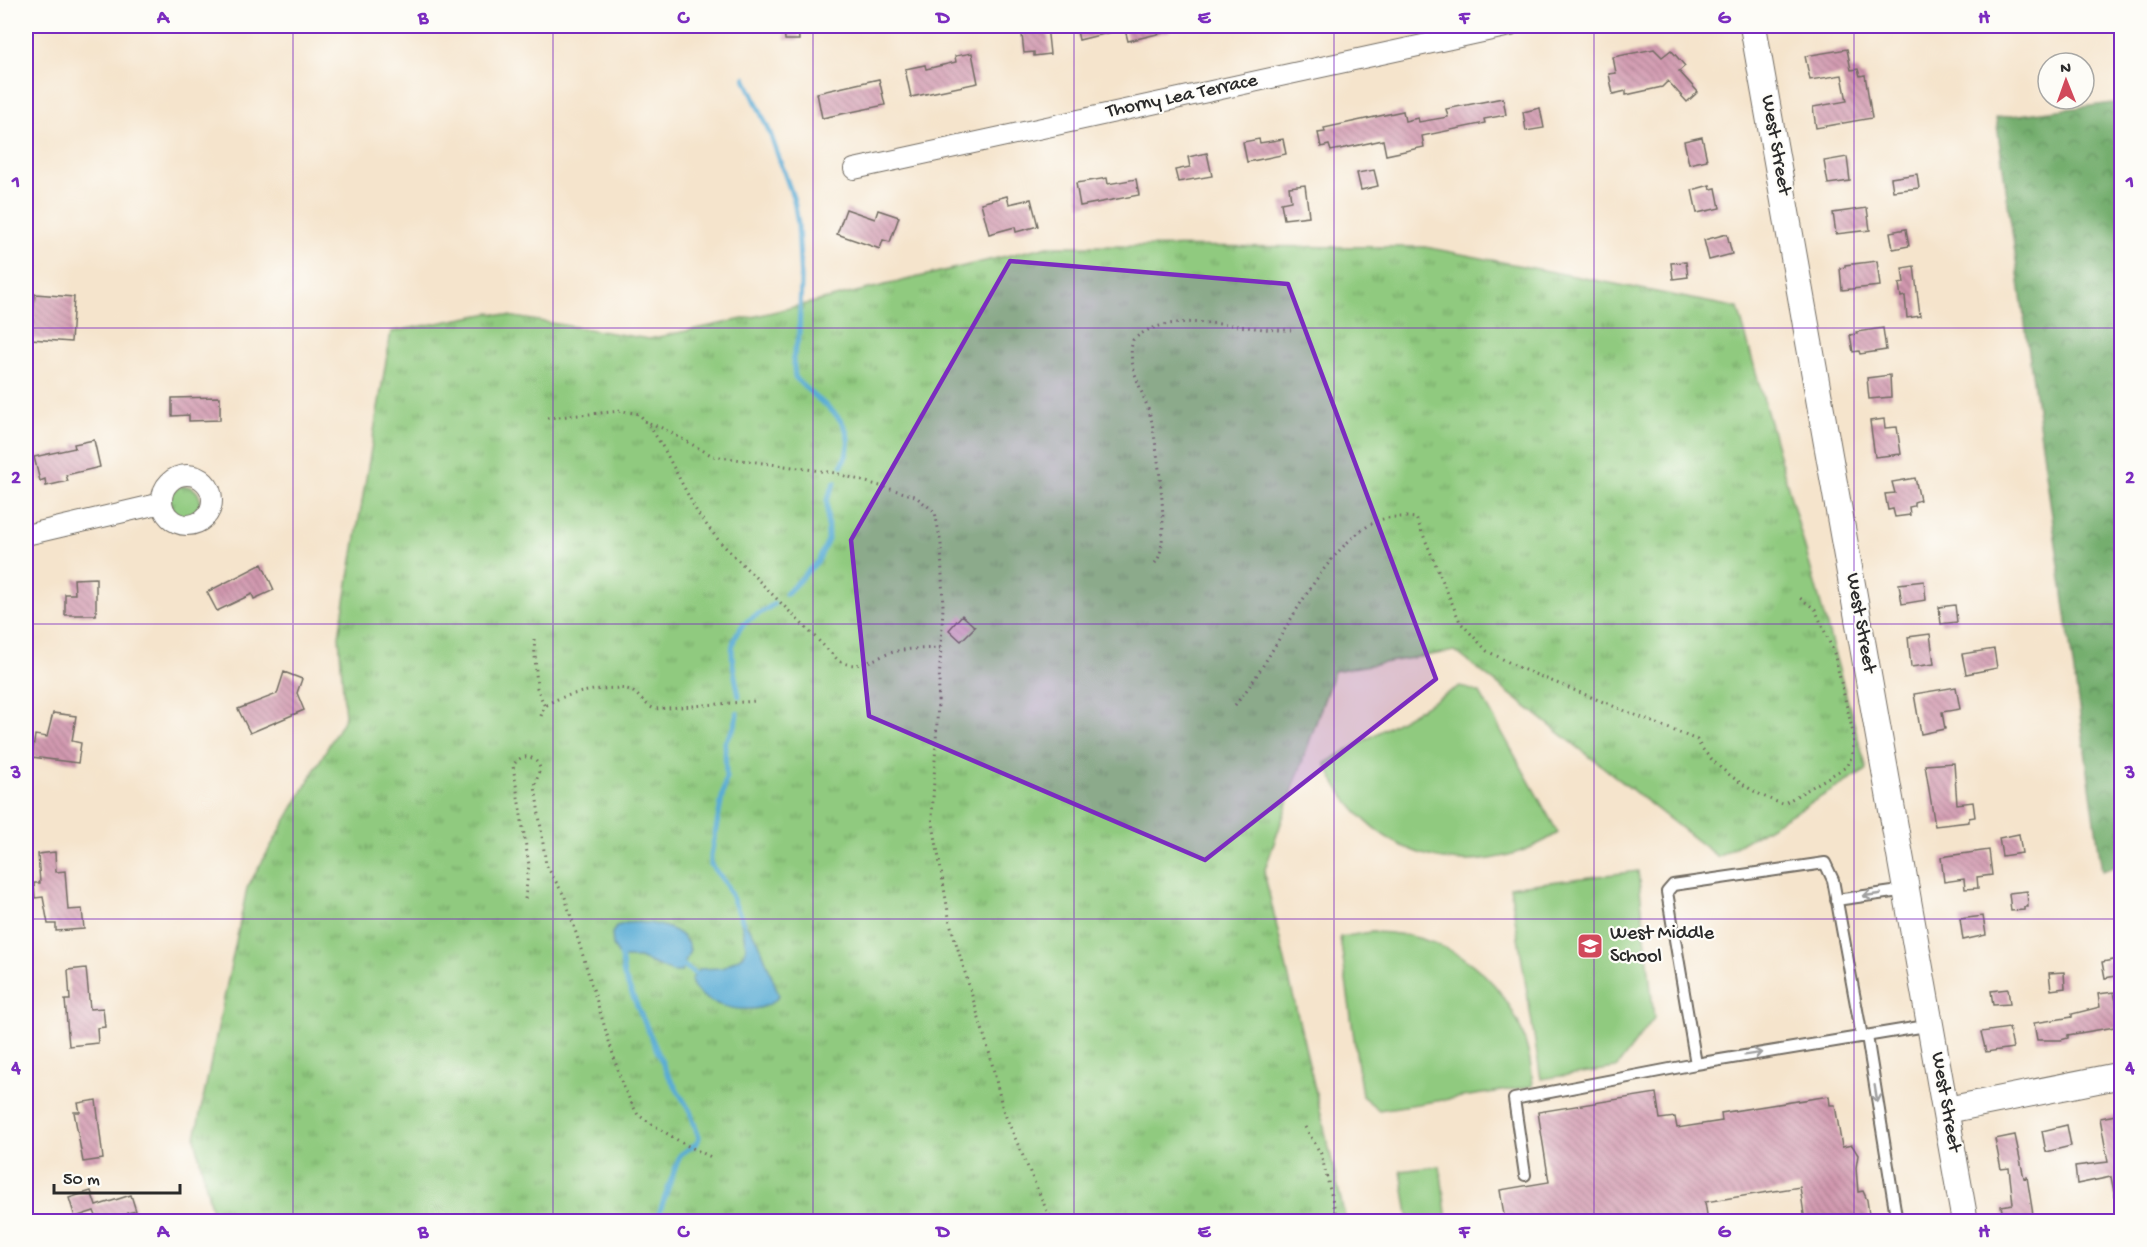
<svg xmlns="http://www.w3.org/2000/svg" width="2147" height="1247" font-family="'Gochi Hand',sans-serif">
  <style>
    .grass { fill: url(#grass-tufts); stroke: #5e7a55; stroke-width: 1.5 }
    .forest { fill: url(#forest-crowns); stroke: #506c4c; stroke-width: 1.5 }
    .pitch { fill: #90ca7f; stroke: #5e7a55; stroke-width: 1.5 }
    .water { fill: #59acd5; stroke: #426c80; stroke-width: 1.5 }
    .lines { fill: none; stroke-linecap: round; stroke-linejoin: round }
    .stream { stroke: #59acd5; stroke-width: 5 }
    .building { fill: url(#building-back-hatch) }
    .service-casing { stroke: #726c63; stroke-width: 14 }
    .minor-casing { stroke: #726c63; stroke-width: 22 }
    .tertiary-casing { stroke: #726c63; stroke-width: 28 }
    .path { stroke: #726c63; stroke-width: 3; stroke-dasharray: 1.5 4.5; stroke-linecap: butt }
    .service { stroke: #fff; stroke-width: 10 }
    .minor { stroke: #fff; stroke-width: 20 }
    .tertiary { stroke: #fff; stroke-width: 26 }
    .oneway { stroke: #a0a0a0 }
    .marked { fill: #7b2cbf; fill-opacity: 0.2; stroke: #7b2cbf; stroke-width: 4.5; stroke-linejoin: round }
    .grid { fill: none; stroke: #7b2cbf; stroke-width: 1.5; stroke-opacity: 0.55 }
    .labels { text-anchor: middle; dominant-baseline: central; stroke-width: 4.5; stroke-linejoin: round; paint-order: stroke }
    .street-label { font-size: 20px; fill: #2b2b2b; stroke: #fdfcf7 }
    .poi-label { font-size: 20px; fill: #2b2b2b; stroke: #fdfcf7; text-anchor: start }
    .neatline { fill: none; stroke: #7b2cbf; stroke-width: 2 }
    .grid-label { font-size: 20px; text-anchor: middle; font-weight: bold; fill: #7b2cbf }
  </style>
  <defs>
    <pattern id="grass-tufts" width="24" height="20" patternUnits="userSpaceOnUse" patternTransform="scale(1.5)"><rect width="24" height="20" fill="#90ca7f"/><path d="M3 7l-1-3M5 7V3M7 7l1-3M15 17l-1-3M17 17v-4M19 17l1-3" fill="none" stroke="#76a468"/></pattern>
    <pattern id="forest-crowns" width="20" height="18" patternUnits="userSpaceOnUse" patternTransform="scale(1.5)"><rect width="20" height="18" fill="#74ae6e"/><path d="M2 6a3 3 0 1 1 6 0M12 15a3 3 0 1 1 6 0" fill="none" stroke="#5f8e5b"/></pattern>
    <pattern id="building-back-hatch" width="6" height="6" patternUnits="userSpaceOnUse" patternTransform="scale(1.5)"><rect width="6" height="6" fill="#d198af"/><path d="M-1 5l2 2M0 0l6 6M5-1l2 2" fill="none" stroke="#aa7c8f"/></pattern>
  </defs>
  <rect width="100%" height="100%" fill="#fdfcf7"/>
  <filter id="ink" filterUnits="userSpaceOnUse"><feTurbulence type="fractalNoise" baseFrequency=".0167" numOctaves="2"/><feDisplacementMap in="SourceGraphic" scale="12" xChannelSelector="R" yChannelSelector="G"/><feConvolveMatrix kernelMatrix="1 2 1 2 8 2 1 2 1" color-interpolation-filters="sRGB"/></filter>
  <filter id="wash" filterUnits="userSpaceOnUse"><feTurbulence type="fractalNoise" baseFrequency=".008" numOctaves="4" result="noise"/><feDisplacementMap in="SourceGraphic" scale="24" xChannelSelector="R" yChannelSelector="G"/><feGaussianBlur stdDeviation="1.35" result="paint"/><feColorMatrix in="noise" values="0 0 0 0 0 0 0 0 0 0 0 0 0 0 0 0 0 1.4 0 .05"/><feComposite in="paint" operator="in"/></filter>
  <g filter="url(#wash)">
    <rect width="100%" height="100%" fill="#f5e4cc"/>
    <!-- grass -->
    <path class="grass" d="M 1048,246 L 1425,247 L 1738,308 L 1867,770 L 1718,857 L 1455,651 L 1334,671 L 1264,872 L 1346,1221 L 214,1221 L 195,1138 L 247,888 L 345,717 L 339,636 L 391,332 L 490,313 L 649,339 L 752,317 Z
      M170 501a15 15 0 1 1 30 0a15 15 0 1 1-30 0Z"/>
    <!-- forest -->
    <path class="forest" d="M 2121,102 L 2122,864 L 2102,871 L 1996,118 Z"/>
    <!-- pitch -->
    <path class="pitch" d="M 1460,686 L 1480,693 L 1558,833 C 1470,889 1367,858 1325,763 Z
      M 1638,871 L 1654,1018 L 1616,1068 L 1541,1079 L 1510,887 Z
      M 1371,932 C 1462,932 1528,994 1533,1086 L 1379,1110 L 1362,1096 L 1340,937 Z
      M 1440,1166 L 1447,1221 L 1409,1221 L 1401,1171 Z"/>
    <!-- water -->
    <path class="water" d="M 740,917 L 758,940 L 779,995 C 765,1021 697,1009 691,980 L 699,969 L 722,968 L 744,955 L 746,946 Z
      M 627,923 C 649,921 685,926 690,950 L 681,972 L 673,972 L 639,958 L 621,958 L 613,946 L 612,933 L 617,926 Z"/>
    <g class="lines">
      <!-- stream -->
      <path class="stream" d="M 745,78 L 770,133 L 794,200 L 798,224 L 801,283 L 799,335 L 793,358 L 795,377 C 821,408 865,421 842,465
        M 786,594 L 818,561 L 828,540 L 827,500 L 835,482
        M 739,696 C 734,668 722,639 750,619 C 758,614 766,610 774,604
        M 737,713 L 735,726 L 725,742 L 726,777 L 711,855 L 711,865 L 726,884 L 743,922
        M 621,953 L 624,976 L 667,1073 L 690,1111 L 699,1138 L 697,1143 L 680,1155 L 656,1222
        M 679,962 L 698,976"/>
    </g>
    <g id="blocks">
      <!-- building -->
      <path class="building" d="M 784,26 L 798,26 L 799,40 L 785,40 Z
        M 1021,26 L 1047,26 L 1050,54 L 1034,56 L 1034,52 L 1024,53 Z
        M 1076,26 L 1116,26 L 1116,31 L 1079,40 Z
        M 1124,26 L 1169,26 L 1170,31 L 1128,41 Z
        M 1654,49 L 1662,57 L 1671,50 L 1685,66 L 1679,71 L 1698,92 L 1687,102 L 1668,81 L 1662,87 L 1626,95 L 1626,91 L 1613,94 L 1609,74 L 1616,73 L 1613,57 Z
        M 1847,49 L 1851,70 L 1858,69 L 1860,76 L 1865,75 L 1872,118 L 1816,128 L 1813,107 L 1847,101 L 1842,75 L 1810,80 L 1805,56 Z
        M 972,53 L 978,83 L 911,97 L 905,69 L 925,65 L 926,69 L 956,62 L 955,56 Z
        M 879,79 L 885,105 L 822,118 L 817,93 Z
        M 1503,98 L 1506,115 L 1484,119 L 1485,123 L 1422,136 L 1424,147 L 1386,155 L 1383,140 L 1331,151 L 1329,145 L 1321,147 L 1318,133 L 1325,132 L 1324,128 L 1403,111 L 1405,121 L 1418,118 L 1419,122 L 1448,117 L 1446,109 Z
        M 1540,108 L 1544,128 L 1526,131 L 1523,112 Z
        M 1702,137 L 1707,160 L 1689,164 L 1684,141 Z
        M 1259,139 L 1260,143 L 1283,139 L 1286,154 L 1247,162 L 1243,142 Z
        M 1207,153 L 1212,176 L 1178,182 L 1175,170 L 1190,167 L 1188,157 Z
        M 1847,157 L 1850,181 L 1828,184 L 1824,161 Z
        M 1374,170 L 1378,186 L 1361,190 L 1357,173 Z
        M 1917,174 L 1919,188 L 1893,191 L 1891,178 Z
        M 1107,178 L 1108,184 L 1136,179 L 1139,195 L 1080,206 L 1076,183 Z
        M 1305,185 L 1309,216 L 1284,219 L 1281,203 L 1291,201 L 1289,187 Z
        M 1710,185 L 1711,189 L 1716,188 L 1720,208 L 1697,213 L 1692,190 Z
        M 1007,196 L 1009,204 L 1031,199 L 1038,226 L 1016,232 L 1015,227 L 989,234 L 981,203 Z
        M 1867,208 L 1870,230 L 1836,234 L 1833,213 Z
        M 846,209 L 875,219 L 878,210 L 899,217 L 890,242 L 883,240 L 880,249 L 837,234 Z
        M 1906,229 L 1909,246 L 1893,249 L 1890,232 Z
        M 1727,234 L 1732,254 L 1709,260 L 1704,240 Z
        M 1877,261 L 1880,286 L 1842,290 L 1840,268 L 1845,267 L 1845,265 Z
        M 1686,262 L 1688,277 L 1673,279 L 1671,263 Z
        M 1914,266 L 1920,316 L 1907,318 L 1905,296 L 1901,297 L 1899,284 L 1904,283 L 1902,268 Z
        M 35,294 L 74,297 L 71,342 L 31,339 Z
        M 1883,328 L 1886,350 L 1860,354 L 1859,351 L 1853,352 L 1850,335 L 1857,334 L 1856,332 Z
        M 1890,375 L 1891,397 L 1869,399 L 1867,378 Z
        M 220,397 L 220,420 L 189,421 L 189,415 L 172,416 L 172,398 Z
        M 1884,419 L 1885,428 L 1897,427 L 1901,454 L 1875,457 L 1870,421 Z
        M 94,440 L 100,467 L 66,475 L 68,481 L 46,486 L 45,479 L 40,481 L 34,457 L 75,448 L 74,444 Z
        M 1915,478 L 1920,500 L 1914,502 L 1914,506 L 1909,507 L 1910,515 L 1895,517 L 1893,509 L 1888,510 L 1885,494 L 1895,493 L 1892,482 Z
        M 262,564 L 274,590 L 254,599 L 252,594 L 217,611 L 207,592 Z
        M 96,578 L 96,615 L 65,615 L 65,594 L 75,594 L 74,579 Z
        M 1924,581 L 1926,600 L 1902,604 L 1899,584 Z
        M 1955,605 L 1957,622 L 1941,624 L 1939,607 Z
        M 962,615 L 975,627 L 961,641 L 949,630 Z
        M 1930,634 L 1934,664 L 1911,667 L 1908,637 Z
        M 1994,649 L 1997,668 L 1966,674 L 1962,654 Z
        M 284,672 L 302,679 L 297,693 L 304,710 L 250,733 L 238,709 L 277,694 Z
        M 1956,687 L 1960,709 L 1942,712 L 1945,729 L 1921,734 L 1914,694 Z
        M 53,713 L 76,716 L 72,741 L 81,743 L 78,763 L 32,757 L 35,735 L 47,737 Z
        M 1954,763 L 1957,804 L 1973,802 L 1975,817 L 1969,818 L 1969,822 L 1935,826 L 1925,765 Z
        M 2019,834 L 2022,853 L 2002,856 L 1999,838 Z
        M 1989,850 L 1992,875 L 1977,877 L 1978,888 L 1965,889 L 1964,879 L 1944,882 L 1941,857 Z
        M 55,852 L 56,872 L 65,871 L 68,910 L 82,909 L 84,929 L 56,931 L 56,924 L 48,924 L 43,897 L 35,898 L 34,883 L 40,883 L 38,854 Z
        M 2027,891 L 2028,907 L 2024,907 L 2024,910 L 2011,911 L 2009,893 Z
        M 1983,916 L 1986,935 L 1963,940 L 1960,919 Z
        M 2119,959 L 2121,975 L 2105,978 L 2102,962 Z
        M 86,968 L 90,1009 L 103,1008 L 105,1027 L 97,1028 L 98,1043 L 69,1046 L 65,1000 L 70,1000 L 68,970 Z
        M 2064,972 L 2065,988 L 2051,990 L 2049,973 Z
        M 2008,989 L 2010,1004 L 1993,1005 L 1991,991 Z
        M 2114,992 L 2121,1026 L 2068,1035 L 2068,1038 L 2061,1040 L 2037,1040 L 2034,1023 L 2072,1017 L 2072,1014 L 2100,1007 L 2098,994 Z
        M 2009,1028 L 2013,1048 L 1986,1052 L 1981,1032 Z
        M 1656,1093 L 1660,1119 L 1675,1117 L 1677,1128 L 1722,1121 L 1721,1113 L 1829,1096 L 1830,1105 L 1835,1105 L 1842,1147 L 1852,1145 L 1858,1155 L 1856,1168 L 1858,1192 L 1863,1191 L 1867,1200 L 1870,1221 L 1805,1221 L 1800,1187 L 1705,1202 L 1708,1221 L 1505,1221 L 1500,1190 L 1549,1182 L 1538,1112 Z
        M 96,1100 L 103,1159 L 83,1162 L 74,1112 L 80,1112 L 78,1103 Z
        M 2121,1114 L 2121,1197 L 2115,1197 L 2111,1177 L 2077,1184 L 2075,1166 L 2108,1162 L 2100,1118 Z
        M 2067,1125 L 2071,1146 L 2046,1152 L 2042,1131 Z
        M 2015,1135 L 2024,1178 L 2027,1177 L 2034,1221 L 2004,1221 L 2001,1206 L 2013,1204 L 2009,1168 L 2001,1169 L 1995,1139 Z
        M 91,1191 L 96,1206 L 131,1195 L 136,1211 L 127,1213 L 130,1221 L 98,1221 L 94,1211 L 75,1217 L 69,1198 Z"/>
    </g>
  </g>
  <g filter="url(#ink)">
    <use href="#blocks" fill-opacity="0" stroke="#726c63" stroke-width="1.5"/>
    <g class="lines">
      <!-- service casing -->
      <g class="service-casing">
        <path id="service" d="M 1836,900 L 1907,890
          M 1867,1036 L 1897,1222
          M 1696,1064 L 1667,892 L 1673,885 L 1825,863 L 1833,880 L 1862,1037
          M 1525,1175 L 1514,1099 L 1696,1064 L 1932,1025"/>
      </g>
      <!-- minor casing -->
      <g class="minor-casing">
        <path id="minor" d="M 854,169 L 1510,26
          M162 500a25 25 0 1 1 50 0a25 25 0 1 1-50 0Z
          M 26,535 L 162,503"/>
      </g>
      <!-- tertiary casing -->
      <g class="tertiary-casing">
        <path id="tertiary" d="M 1753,26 L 1965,1222
          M 1947,1110 L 2122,1075"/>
      </g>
      <!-- path -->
      <path class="path" d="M 547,418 L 622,411 L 639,414 L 649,425 L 664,449 L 698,514 L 720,542 L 839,661 C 860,672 876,656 897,651 C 911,648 926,649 940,648
        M 644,421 L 662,428 L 713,456 L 835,473 L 915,496 L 935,512 L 941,544 L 943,607 L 932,818 L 950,923 L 990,1055 L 1003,1110 L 1046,1209 L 1054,1222
        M 1155,563 C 1172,546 1157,449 1152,423 C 1147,397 1125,366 1133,340 C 1170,306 1244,332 1291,330
        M 534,639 L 537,688 L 545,707
        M 1235,705 C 1279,653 1312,560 1371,524 C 1384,516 1401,516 1416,518 L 1460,622 L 1487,651 L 1522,669 L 1697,740 C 1709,765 1757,797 1783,804 L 1846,767 L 1852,756 L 1854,737 L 1834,653 L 1815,609 L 1797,596
        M 541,716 C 542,713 543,710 545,707 C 555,694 615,684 630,690 C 640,695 644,705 655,709 L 756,701
        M 525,899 L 529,865 L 513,766 C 520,753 535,754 540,768 L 535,786 L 546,865 L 565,897 L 623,1087 L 638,1115 L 682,1143 L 713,1158
        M 1305,1127 L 1321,1154 L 1338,1222"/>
      <!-- service -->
      <use href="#service" class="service"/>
      <!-- minor -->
      <use href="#minor" class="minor"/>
      <!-- tertiary -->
      <use href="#tertiary" class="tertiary"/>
    </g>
    <!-- one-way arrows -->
    <defs><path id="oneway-shaft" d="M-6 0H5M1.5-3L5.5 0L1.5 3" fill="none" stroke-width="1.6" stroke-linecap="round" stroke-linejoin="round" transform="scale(1.5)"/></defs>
    <g class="oneway">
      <use href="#oneway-shaft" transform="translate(1872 895) rotate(172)"/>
      <use href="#oneway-shaft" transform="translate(1753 1054) rotate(-9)"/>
      <use href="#oneway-shaft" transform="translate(1876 1094) rotate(81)"/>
    </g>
  </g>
  <!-- marked area -->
  <path class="marked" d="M 1010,261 L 1288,284 L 1436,679 L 1205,860 L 869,716 L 851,540 Z"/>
  <!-- grid -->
  <path class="grid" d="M 293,26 L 293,1222M 553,26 L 553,1222M 813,26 L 813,1222M 1074,26 L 1074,1222M 1334,26 L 1334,1222M 1594,26 L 1594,1222M 1854,26 L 1854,1222M 26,328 L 2122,328M 26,624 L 2122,624M 26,919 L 2122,919"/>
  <!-- icons -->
  <defs>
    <g id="school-square" transform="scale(1.35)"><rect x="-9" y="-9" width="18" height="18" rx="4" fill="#d1495b" stroke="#fdfcf7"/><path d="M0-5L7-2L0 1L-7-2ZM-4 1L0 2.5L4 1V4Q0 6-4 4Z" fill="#fff"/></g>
  </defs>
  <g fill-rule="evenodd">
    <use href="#school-square" x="1590" y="946"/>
  </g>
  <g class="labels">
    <!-- street labels -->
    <g class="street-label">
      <text transform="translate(1182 97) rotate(-12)">Thorny Lea Terrace</text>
      <text transform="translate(1775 145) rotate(80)">West Street</text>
      <text transform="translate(1860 623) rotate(80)">West Street</text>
      <text transform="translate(1945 1102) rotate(80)">West Street</text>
    </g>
    <!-- poi labels -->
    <g class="poi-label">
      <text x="1610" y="934">West Middle<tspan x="1610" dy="23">School</tspan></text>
    </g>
  </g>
  <!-- margin -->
  <rect width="2147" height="1247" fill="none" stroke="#fdfcf7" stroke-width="66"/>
  <!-- north arrow -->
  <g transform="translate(2066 81) rotate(359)"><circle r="28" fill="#fdfcf7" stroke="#a9a8a5" stroke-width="1.5"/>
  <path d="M0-4.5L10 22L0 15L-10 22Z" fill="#d1495b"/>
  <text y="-9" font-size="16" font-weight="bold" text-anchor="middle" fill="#2b2b2b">N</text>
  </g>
  <!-- scale -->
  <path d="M54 1184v9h126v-9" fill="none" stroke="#2b2b2b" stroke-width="3"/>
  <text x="63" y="1184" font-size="18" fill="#2b2b2b" stroke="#fdfcf7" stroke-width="4.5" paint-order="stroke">50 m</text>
  <rect x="33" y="33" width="2081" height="1181" class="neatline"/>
  <g class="grid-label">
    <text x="163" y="23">A</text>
    <text x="423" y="23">B</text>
    <text x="683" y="23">C</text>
    <text x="943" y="23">D</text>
    <text x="1204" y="23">E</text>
    <text x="1464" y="23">F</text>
    <text x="1724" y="23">G</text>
    <text x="1984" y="23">H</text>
    <text x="16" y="187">1</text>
    <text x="2130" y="187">1</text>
    <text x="16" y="483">2</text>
    <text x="2130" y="483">2</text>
    <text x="16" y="778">3</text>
    <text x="2130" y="778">3</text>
    <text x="16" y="1073">4</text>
    <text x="2130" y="1073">4</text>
    <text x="163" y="1237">A</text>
    <text x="423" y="1237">B</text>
    <text x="683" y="1237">C</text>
    <text x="943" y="1237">D</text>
    <text x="1204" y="1237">E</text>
    <text x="1464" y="1237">F</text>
    <text x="1724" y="1237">G</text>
    <text x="1984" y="1237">H</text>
  </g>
</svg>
